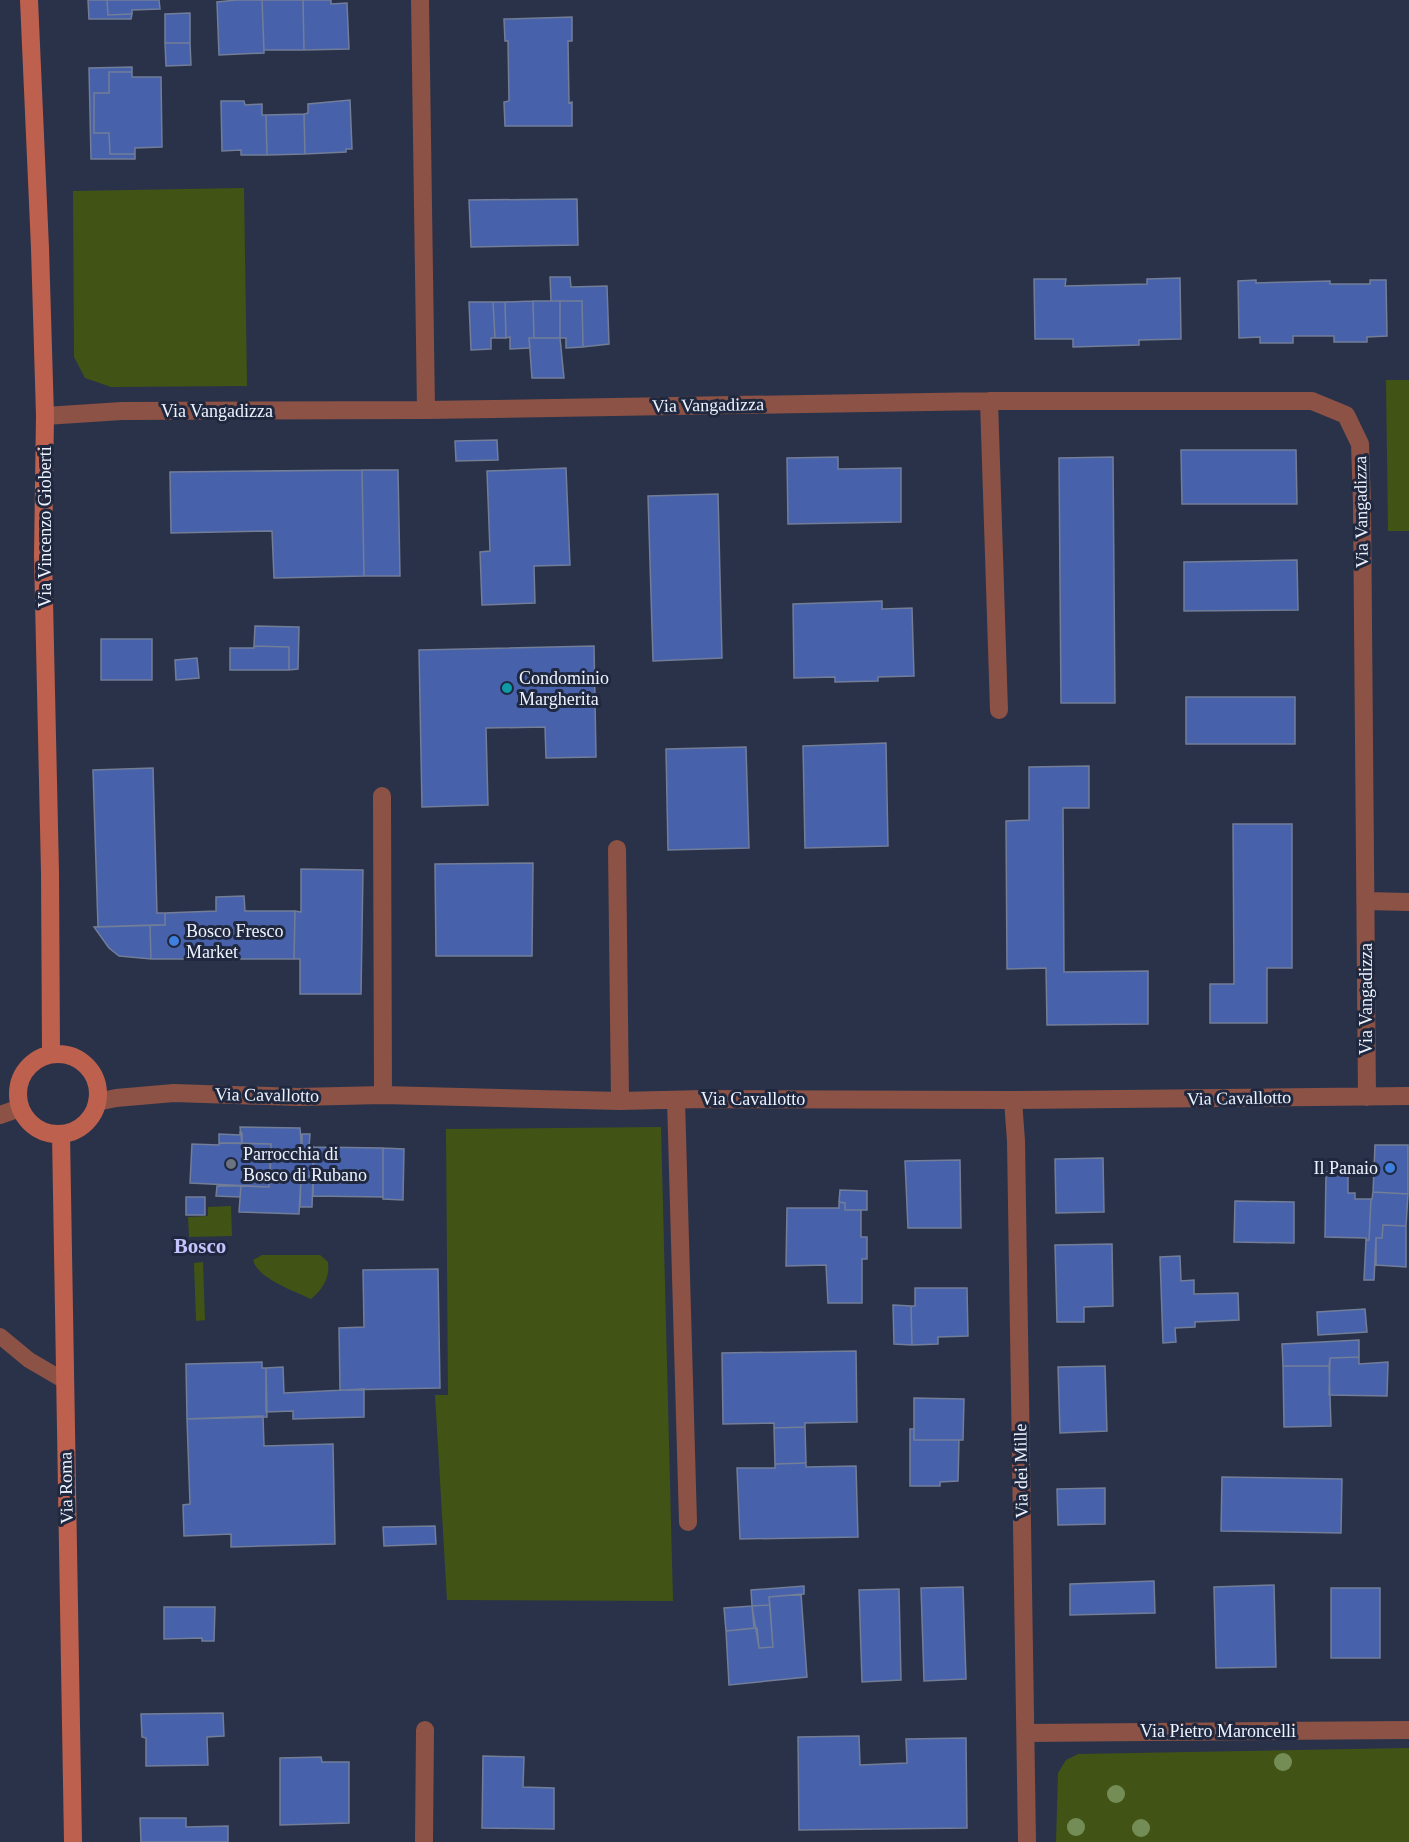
<svg xmlns="http://www.w3.org/2000/svg" width="1409" height="1842" font-family="'Times New Roman',serif">
  <style>
    .green { fill: #415415 }
    .building { fill: #4762ab; stroke: #727d98; stroke-width: 1.5 }
    .lines { fill: none; stroke-linecap: round; stroke-linejoin: round }
    .lane { stroke: #8c5245; stroke-width: 16 }
    .street { stroke: #8c5245; stroke-width: 18 }
    .secondary { stroke: #bd604d; stroke-width: 18 }
    .tree { fill: #748d57 }
    .culture-dot { fill: #0f9aa8; stroke: #1f283e; stroke-width: 2 }
    .shop-dot { fill: #3f7fe0; stroke: #1f283e; stroke-width: 2 }
    .worship-dot { fill: #6b7280; stroke: #1f283e; stroke-width: 2 }
    .labels { text-anchor: middle; dominant-baseline: central; stroke-width: 6; stroke-linejoin: round; paint-order: stroke }
    .street-label { font-size: 18px; fill: #edf3ff; stroke: #1f283e }
    .poi-label { font-size: 18px; fill: #edf3ff; stroke: #1f283e; text-anchor: start }
    .quarter-label { font-size: 21px; font-weight: bold; fill: #c4c3fd; stroke: #1f283e }
  </style>
  <rect width="100%" height="100%" fill="#293249"/>
  <!-- green -->
  <path class="green" d="M 244,188 L 247,386 L 111,387 L 85,378 L 74,357 L 73,191 Z
    M 1386,380 L 1409,380 L 1409,531 L 1388,531 Z
    M 661,1127 L 673,1601 L 447,1600 L 435,1395 L 448,1395 L 446,1129 Z
    M 231,1206 L 232,1236 L 189,1237 L 188,1217 L 208,1216 L 208,1207 Z
    M 262,1255 L 320,1255 L 328,1262 C 330,1278 323,1289 311,1299 C 294,1291 257,1278 253,1260 Z
    M 203,1262 L 205,1320 L 196,1321 L 194,1263 Z
    M 1409,1748 L 1409,1842 L 1056,1842 L 1058,1773 L 1066,1760 L 1078,1754 Z"/>
  <!-- building -->
  <path class="building" d="M 88,0 L 107,0 L 108,15 L 132,14 L 131,19 L 89,19 Z
    M 107,0 L 159,0 L 160,9 L 132,10 L 132,14 L 108,15 Z
    M 236,0 L 262,0 L 264,53 L 219,55 L 217,2 Z
    M 262,0 L 303,0 L 304,50 L 264,50 Z
    M 303,0 L 331,0 L 331,4 L 347,3 L 349,49 L 304,50 Z
    M 190,13 L 190,43 L 165,43 L 165,14 Z
    M 572,17 L 572,41 L 568,41 L 569,103 L 572,102 L 572,126 L 505,126 L 504,102 L 509,101 L 508,41 L 505,41 L 504,19 Z
    M 165,43 L 190,43 L 191,65 L 166,66 Z
    M 132,67 L 132,72 L 109,72 L 109,93 L 94,93 L 94,133 L 109,133 L 110,154 L 135,154 L 135,159 L 91,159 L 89,68 Z
    M 109,72 L 132,72 L 132,77 L 161,77 L 162,147 L 135,148 L 135,154 L 110,154 L 109,133 L 94,133 L 94,93 L 109,93 Z
    M 350,100 L 352,149 L 346,149 L 346,152 L 305,154 L 304,114 L 308,113 L 308,104 Z
    M 221,101 L 244,101 L 245,105 L 262,104 L 262,115 L 266,115 L 267,155 L 241,155 L 241,150 L 222,151 Z
    M 304,114 L 305,154 L 267,155 L 266,115 Z
    M 577,199 L 578,245 L 471,247 L 469,200 Z
    M 550,277 L 570,277 L 571,287 L 607,286 L 609,344 L 583,347 L 582,301 L 551,301 Z
    M 1180,278 L 1181,339 L 1139,340 L 1139,345 L 1073,347 L 1073,339 L 1035,339 L 1034,279 L 1066,279 L 1065,286 L 1147,284 L 1147,279 Z
    M 1256,280 L 1256,283 L 1330,281 L 1330,284 L 1370,284 L 1370,280 L 1386,280 L 1387,336 L 1367,337 L 1367,342 L 1334,342 L 1334,336 L 1293,336 L 1293,343 L 1260,343 L 1260,337 L 1239,338 L 1238,281 Z
    M 533,301 L 560,301 L 560,338 L 534,338 Z
    M 533,301 L 534,338 L 529,338 L 530,348 L 510,349 L 510,337 L 506,338 L 505,302 Z
    M 560,301 L 582,301 L 583,347 L 566,348 L 566,338 L 560,338 Z
    M 469,302 L 493,302 L 495,338 L 491,338 L 491,349 L 471,350 Z
    M 493,302 L 505,302 L 506,338 L 495,338 Z
    M 529,338 L 560,338 L 564,378 L 532,378 Z
    M 497,440 L 498,460 L 456,461 L 455,441 Z
    M 1181,450 L 1296,450 L 1297,504 L 1182,504 Z
    M 838,457 L 838,469 L 901,468 L 901,522 L 788,524 L 787,458 Z
    M 1113,457 L 1115,703 L 1061,703 L 1059,458 Z
    M 566,468 L 570,565 L 534,566 L 535,603 L 482,605 L 480,552 L 490,551 L 487,471 Z
    M 362,470 L 398,470 L 400,576 L 364,576 Z
    M 362,470 L 364,576 L 274,578 L 272,531 L 171,533 L 170,472 Z
    M 718,494 L 722,658 L 653,661 L 648,496 Z
    M 1297,560 L 1298,610 L 1184,611 L 1184,562 Z
    M 882,601 L 882,609 L 912,608 L 914,676 L 878,677 L 878,681 L 835,682 L 835,677 L 794,678 L 793,604 Z
    M 255,626 L 299,627 L 298,669 L 289,670 L 289,647 L 254,646 Z
    M 101,639 L 152,639 L 152,680 L 101,680 Z
    M 254,646 L 289,647 L 289,670 L 230,670 L 230,648 L 254,648 Z
    M 594,646 L 596,757 L 546,758 L 545,727 L 486,728 L 488,805 L 422,807 L 419,650 Z
    M 197,658 L 199,678 L 176,680 L 175,660 Z
    M 1186,697 L 1295,697 L 1295,744 L 1186,744 Z
    M 886,743 L 888,846 L 805,848 L 803,746 Z
    M 746,747 L 749,848 L 668,850 L 666,749 Z
    M 1089,766 L 1089,808 L 1063,808 L 1064,972 L 1148,971 L 1148,1024 L 1047,1025 L 1046,968 L 1007,969 L 1006,821 L 1029,820 L 1029,767 Z
    M 153,768 L 157,913 L 165,913 L 165,925 L 98,927 L 93,770 Z
    M 1233,824 L 1292,824 L 1292,968 L 1267,968 L 1267,1023 L 1210,1023 L 1210,984 L 1234,984 Z
    M 533,863 L 532,956 L 436,956 L 435,864 Z
    M 301,869 L 363,870 L 361,994 L 300,994 L 300,959 L 294,959 L 295,911 L 301,912 Z
    M 244,896 L 245,911 L 295,911 L 294,959 L 151,959 L 150,925 L 165,925 L 165,913 L 216,911 L 216,897 Z
    M 150,925 L 151,959 L 119,956 L 109,948 L 94,927 Z
    M 240,1127 L 300,1128 L 302,1154 L 271,1153 L 271,1144 L 242,1143 Z
    M 240,1132 L 242,1133 L 242,1143 L 219,1143 L 219,1134 L 240,1135 Z
    M 302,1134 L 310,1134 L 309,1147 L 314,1147 L 313,1154 L 302,1154 Z
    M 219,1143 L 271,1144 L 269,1187 L 190,1183 L 192,1144 L 219,1145 Z
    M 1375,1145 L 1408,1145 L 1408,1194 L 1373,1192 Z
    M 314,1147 L 383,1148 L 383,1197 L 313,1196 Z
    M 383,1148 L 404,1149 L 403,1200 L 383,1199 Z
    M 271,1153 L 313,1154 L 313,1176 L 270,1176 Z
    M 1103,1158 L 1104,1212 L 1056,1213 L 1055,1159 Z
    M 960,1160 L 961,1228 L 908,1228 L 905,1161 Z
    M 1348,1171 L 1348,1193 L 1355,1193 L 1355,1199 L 1371,1199 L 1369,1240 L 1366,1240 L 1366,1238 L 1325,1237 L 1326,1172 Z
    M 270,1176 L 301,1176 L 299,1214 L 239,1212 L 241,1186 L 269,1187 Z
    M 301,1176 L 313,1176 L 312,1207 L 300,1207 Z
    M 217,1186 L 241,1186 L 240,1197 L 216,1196 Z
    M 840,1190 L 867,1191 L 867,1210 L 845,1210 L 845,1203 L 839,1202 Z
    M 1373,1192 L 1408,1194 L 1406,1226 L 1383,1225 L 1382,1238 L 1376,1238 L 1374,1280 L 1364,1280 L 1366,1240 L 1369,1240 L 1371,1199 L 1372,1199 Z
    M 186,1197 L 205,1197 L 205,1215 L 186,1215 Z
    M 1235,1201 L 1294,1202 L 1294,1243 L 1234,1242 Z
    M 839,1202 L 845,1203 L 845,1210 L 861,1210 L 861,1237 L 867,1237 L 867,1259 L 862,1259 L 862,1303 L 828,1303 L 826,1265 L 786,1266 L 787,1208 L 839,1208 Z
    M 1383,1225 L 1406,1226 L 1406,1267 L 1376,1265 L 1376,1238 L 1382,1238 Z
    M 1112,1244 L 1113,1306 L 1084,1307 L 1084,1322 L 1057,1322 L 1055,1245 Z
    M 1180,1256 L 1181,1281 L 1194,1280 L 1194,1294 L 1238,1293 L 1239,1320 L 1195,1322 L 1195,1327 L 1175,1328 L 1176,1342 L 1163,1343 L 1160,1257 Z
    M 438,1269 L 440,1388 L 340,1390 L 339,1328 L 364,1327 L 363,1270 Z
    M 915,1288 L 967,1288 L 968,1336 L 938,1337 L 938,1344 L 912,1345 L 911,1306 L 915,1306 Z
    M 893,1305 L 911,1306 L 912,1345 L 894,1344 Z
    M 1365,1309 L 1367,1332 L 1318,1335 L 1317,1312 Z
    M 1359,1340 L 1359,1357 L 1330,1358 L 1329,1366 L 1283,1366 L 1282,1344 Z
    M 856,1351 L 857,1422 L 805,1423 L 805,1427 L 774,1428 L 774,1423 L 723,1424 L 722,1353 Z
    M 1359,1357 L 1359,1364 L 1388,1362 L 1387,1396 L 1329,1395 L 1330,1358 Z
    M 262,1362 L 262,1368 L 266,1368 L 267,1417 L 187,1419 L 186,1364 Z
    M 1105,1366 L 1107,1431 L 1060,1433 L 1058,1367 Z
    M 1283,1366 L 1329,1366 L 1331,1426 L 1284,1427 Z
    M 283,1367 L 284,1393 L 364,1389 L 364,1417 L 293,1419 L 293,1411 L 266,1412 L 266,1368 Z
    M 914,1398 L 964,1399 L 963,1440 L 914,1440 Z
    M 263,1416 L 264,1446 L 333,1444 L 335,1544 L 231,1547 L 231,1534 L 184,1536 L 183,1505 L 190,1504 L 187,1419 Z
    M 805,1427 L 806,1463 L 775,1464 L 774,1428 Z
    M 910,1429 L 914,1429 L 914,1440 L 959,1440 L 958,1481 L 940,1482 L 940,1486 L 910,1486 Z
    M 806,1463 L 806,1467 L 856,1466 L 858,1537 L 740,1539 L 737,1468 L 775,1468 L 775,1464 Z
    M 1222,1477 L 1342,1479 L 1341,1533 L 1221,1531 Z
    M 1105,1488 L 1105,1524 L 1058,1525 L 1057,1489 Z
    M 435,1526 L 436,1544 L 384,1546 L 383,1527 Z
    M 1154,1581 L 1155,1613 L 1070,1615 L 1070,1584 Z
    M 1274,1585 L 1276,1667 L 1216,1668 L 1214,1587 Z
    M 804,1586 L 804,1594 L 769,1597 L 770,1605 L 752,1606 L 751,1590 Z
    M 963,1587 L 966,1679 L 924,1681 L 921,1588 Z
    M 1331,1588 L 1380,1588 L 1380,1658 L 1331,1658 Z
    M 899,1589 L 901,1680 L 862,1682 L 859,1590 Z
    M 801,1594 L 807,1677 L 729,1685 L 726,1631 L 757,1628 L 759,1648 L 773,1647 L 769,1597 Z
    M 770,1605 L 773,1647 L 759,1648 L 752,1606 Z
    M 752,1606 L 754,1628 L 726,1631 L 724,1608 Z
    M 164,1607 L 215,1607 L 214,1641 L 202,1641 L 202,1638 L 164,1639 Z
    M 223,1713 L 224,1736 L 207,1737 L 208,1765 L 146,1766 L 146,1738 L 142,1737 L 141,1714 Z
    M 859,1736 L 860,1765 L 907,1763 L 906,1739 L 966,1738 L 967,1828 L 799,1830 L 798,1737 Z
    M 483,1756 L 524,1757 L 523,1787 L 554,1788 L 554,1829 L 482,1828 Z
    M 321,1757 L 322,1762 L 349,1762 L 349,1823 L 280,1825 L 280,1758 Z
    M 140,1818 L 186,1818 L 186,1827 L 228,1826 L 228,1842 L 141,1842 Z"/>
  <g class="lines">
    <!-- lane -->
    <path class="lane" d="M 0,1336 L 29,1360 L 65,1381"/>
    <!-- street -->
    <path class="street" d="M 420,0 L 426,410
      M 989,401 L 999,710
      M 45,416 L 122,411 L 426,410 L 989,401 L 1312,401 L 1346,415 L 1360,444 L 1362,504 L 1367,1097
      M 382,796 L 383,1095
      M 617,849 L 620,1101
      M 1366,901 L 1409,902
      M 676,1100 L 688,1522
      M 1013,1100 L 1016,1141 L 1027,1842
      M 97,1102 L 116,1098 L 174,1093 L 298,1097 L 383,1095 L 620,1101 L 703,1099 L 1013,1100 L 1409,1096
      M 0,1115 L 20,1108
      M 1026,1733 L 1409,1730
      M 424,1842 L 425,1730"/>
    <!-- secondary -->
    <path class="secondary" d="M 29,0 L 40,248 L 45,416 L 43,555 L 50,872 L 51,1054
      M18 1094a40 40 0 1 1 80 0a40 40 0 1 1-80 0Z
      M 61,1134 L 73,1842"/>
  </g>
  <!-- trees -->
  <g class="tree">
    <circle cx="1283" cy="1762" r="9"/>
    <circle cx="1116" cy="1794" r="9"/>
    <circle cx="1076" cy="1827" r="9"/>
    <circle cx="1141" cy="1828" r="9"/>
  </g>
  <!-- markers -->
  <circle class="culture-dot" cx="507" cy="688" r="6"/>
  <g class="shop-dot">
    <circle cx="174" cy="941" r="6"/>
    <circle cx="1390" cy="1168" r="6"/>
  </g>
  <circle class="worship-dot" cx="231" cy="1164" r="6"/>
  <g class="labels">
    <!-- street labels -->
    <g class="street-label">
      <text transform="translate(708 405) rotate(-1)">Via Vangadizza</text>
      <text x="217" y="411">Via Vangadizza</text>
      <text transform="translate(1361 512) rotate(-91)">Via Vangadizza</text>
      <text transform="translate(45 527) rotate(-90)">Via Vincenzo Gioberti</text>
      <text transform="translate(1366 999) rotate(-90)">Via Vangadizza</text>
      <text transform="translate(267 1095) rotate(1)">Via Cavallotto</text>
      <text transform="translate(1239 1098) rotate(-1)">Via Cavallotto</text>
      <text x="753" y="1099">Via Cavallotto</text>
      <text transform="translate(1021 1471) rotate(-91)">Via dei Mille</text>
      <text transform="translate(66 1488) rotate(-91)">Via Roma</text>
      <text x="1218" y="1731">Via Pietro Maroncelli</text>
    </g>
    <!-- poi labels -->
    <g class="poi-label">
      <text x="519" y="678">Condominio<tspan x="519" dy="21">Margherita</tspan></text>
      <text x="186" y="931">Bosco Fresco<tspan x="186" dy="21">Market</tspan></text>
      <text x="243" y="1154">Parrocchia di<tspan x="243" dy="21">Bosco di Rubano</tspan></text>
      <text x="1378" y="1168" text-anchor="end">Il Panaio</text>
    </g>
    <!-- quarter labels -->
    <g class="quarter-label">
      <text x="200" y="1246">Bosco</text>
    </g>
  </g>
</svg>
